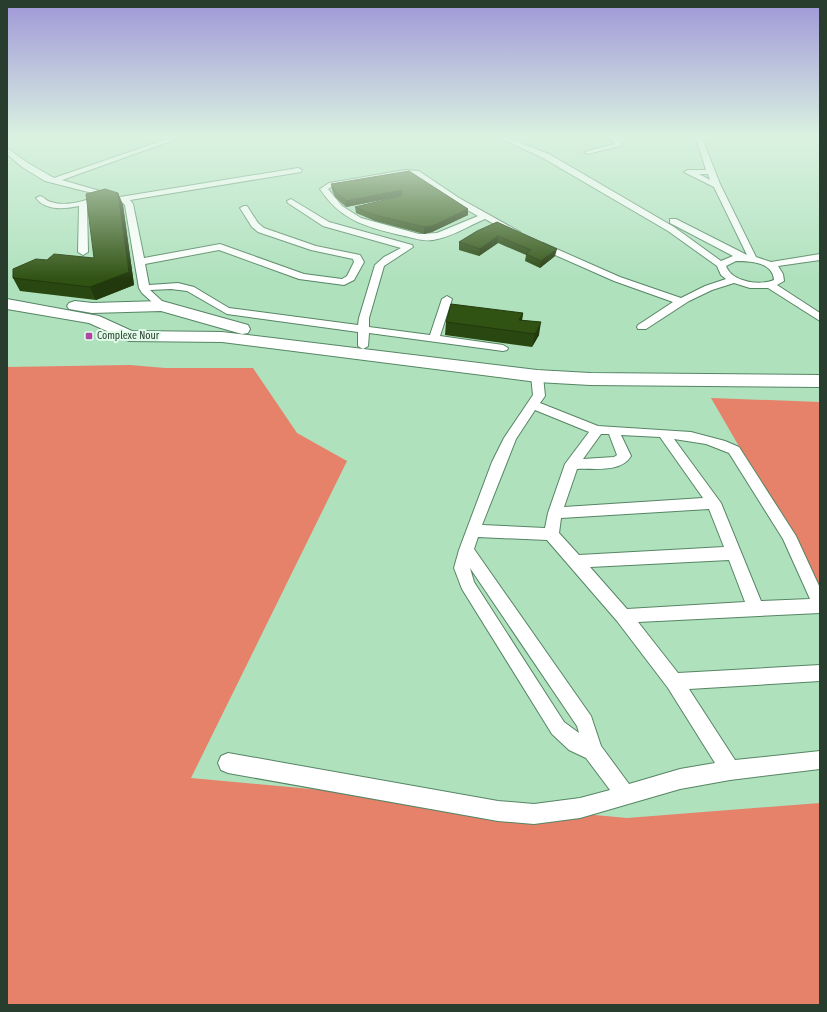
<svg xmlns="http://www.w3.org/2000/svg" width="827" height="1012" font-family="'Fira Sans Condensed',sans-serif">
  <style>
    .green { fill: #e6816a }
    .lines { fill: none; stroke-linecap: round; stroke-linejoin: round }
    .street-casing { stroke: #568564; stroke-width: 2 }
    .primary-casing { stroke: #568564; stroke-width: 2 }
    .street { fill: #fff; fill-rule: evenodd }
    .primary { fill: #fff; fill-rule: evenodd }
    .wall { fill: #294710 }
    .shaded-wall { fill: #22390d }
    .building { fill: #305213; stroke: #22390d }
    .poi-dot { fill: #b144a2; stroke: #e2fbe9; stroke-width: 1.5 }
    .labels { text-anchor: middle; dominant-baseline: central; stroke-width: 4; stroke-linejoin: round; paint-order: stroke }
    .far-poi-label { font-size: 10px; fill: #293d2f; stroke: #e2fbe9; text-anchor: start }
  </style>
  <rect width="100%" height="100%" fill="#afe1bd"/>
  <!-- green -->
  <path class="green" d="M 130,365 L 165,368 L 253,368 L 297,433 L 347,461 L 191,778 L 627,818 L 820,803 L 820,1005 L 7,1005 L 7,367 Z
    M 711,398 L 820,402 L 820,586 Z"/>
  <g class="lines">
    <!-- street casing -->
    <g class="street-casing">
      <path id="street" d="M 170,138 L 179,138 L 62,180 L 117,196 L 87,205 L 88,252 L 83,255 L 78,252 L 79,206 C 64,209 46,211 36,198 L 40,196 C 44,197 46,201 51,202 C 66,207 86,201 100,195 L 45,181 L 22,167 L 7,154 L 7,148 L 28,163 L 54,178 Z
        M 500,138 L 508,138 L 549,154 L 674,227 L 721,261 L 733,256 L 670,223 L 670,219 L 676,219 L 747,255 L 714,187 L 684,172 L 688,170 L 706,170 L 696,138 L 702,138 L 720,184 L 756,257 L 771,262 L 820,254 L 820,260 L 778,266 L 783,274 L 784,281 L 777,285 L 820,313 L 820,321 L 768,288 L 750,288 L 734,283 L 712,290 L 689,301 L 646,329 L 638,329 L 637,327 L 638,325 L 673,302 L 614,281 L 537,247 L 537,243 L 543,243 L 620,277 L 681,298 L 705,286 L 726,279 L 721,275 L 717,266 L 668,231 L 543,158 ZM 699,174 L 708,174 L 710,180 ZM 736,261 C 750,261 773,262 774,280 C 759,286 732,282 726,266 Z
        M 609,138 L 616,138 L 623,145 L 588,154 L 584,152 L 615,144 Z
        M 298,168 L 302,170 L 301,172 L 130,200 L 133,204 L 144,258 L 220,244 L 304,274 L 342,279 L 347,276 L 354,262 L 353,259 L 311,250 L 258,232 L 252,227 L 240,208 L 244,206 L 247,206 L 258,223 L 264,228 L 316,246 L 360,255 L 364,262 L 354,280 L 344,285 L 299,279 L 219,250 L 145,264 L 149,285 L 178,283 L 194,287 L 229,308 L 358,325 L 359,318 L 375,265 L 384,257 L 401,248 L 323,226 L 288,203 L 287,201 L 291,199 L 329,222 L 412,245 L 413,247 L 384,266 L 369,318 L 369,327 L 430,335 L 442,299 L 447,296 L 452,299 L 440,336 L 503,345 L 508,348 L 507,350 L 503,351 L 369,333 L 368,346 L 363,349 L 358,346 L 358,332 L 227,314 L 187,291 L 171,289 L 150,290 L 162,301 L 160,307 L 152,307 L 152,302 L 142,293 L 139,288 L 125,205 L 119,199 L 120,197 Z
        M 405,170 L 419,171 L 459,198 L 520,232 L 516,235 L 513,234 L 485,219 C 468,226 452,237 433,240 C 422,242 411,237 400,235 C 366,227 340,220 320,189 L 329,183 ZM 405,174 L 414,175 L 453,202 L 478,216 L 437,233 L 419,234 L 361,218 L 342,206 L 328,189 L 331,187 Z
        M 537,372 L 543,376 L 545,396 L 540,403 L 598,426 L 691,432 L 725,441 L 739,447 L 796,536 L 820,588 L 820,613 L 638,622 L 678,673 L 820,665 L 820,681 L 689,689 L 735,760 L 820,751 L 820,769 L 730,780 L 680,789 L 580,818 L 534,824 L 498,821 L 228,773 L 221,770 L 218,763 L 221,756 L 228,753 L 498,801 L 534,804 L 580,798 L 610,790 L 586,758 L 569,750 L 552,734 L 462,589 L 454,568 L 459,550 L 492,462 L 504,438 L 533,395 L 531,376 ZM 535,410 L 589,432 L 565,464 L 548,513 L 545,528 L 482,525 L 516,439 ZM 601,434 L 609,434 L 617,455 L 614,457 L 583,459 ZM 621,435 L 660,437 L 703,498 L 564,507 L 577,469 C 594,468 621,473 631,456 ZM 674,439 L 706,444 L 729,453 L 783,539 L 810,599 L 761,601 L 721,503 ZM 709,509 L 724,547 L 579,555 L 559,533 L 561,518 ZM 478,537 L 547,540 L 617,621 L 668,688 L 715,763 L 680,769 L 629,784 L 601,746 L 591,716 L 474,549 ZM 729,560 L 745,602 L 627,609 L 590,567 ZM 470,568 L 577,726 L 579,733 L 564,722 L 474,582 Z"/>
    </g>
    <!-- primary casing -->
    <g class="primary-casing">
      <path id="primary" d="M 7,299 L 99,316 L 132,331 L 222,332 L 537,370 L 590,373 L 820,375 L 820,387 L 590,385 L 537,382 L 222,342 L 129,341 L 89,323 L 7,309 Z
        M 75,301 L 92,303 L 162,301 L 248,325 L 250,329 L 248,333 L 242,334 L 161,311 L 92,313 L 69,309 L 67,306 L 69,303 Z"/>
    </g>
    <!-- street -->
    <use href="#street" class="street"/>
    <!-- primary -->
    <use href="#primary" class="primary"/>
  </g>
  <!-- wall -->
  <path class="wall" d="M 409,171 L 468,209 L 468,215 L 432,232 L 424,234 L 375,221 L 356,213 L 355,207 L 401,196 L 346,207 L 335,197 L 332,190 L 331,184 Z
    M 118,193 L 123,205 L 134,285 L 96,300 L 20,291 L 13,278 L 47,260 L 94,258 Z
    M 497,222 L 555,256 L 540,268 L 525,261 L 526,255 L 498,243 L 479,256 L 459,250 L 459,242 Z
    M 523,313 L 522,320 L 539,335 L 532,347 L 445,335 L 446,322 Z"/>
  <!-- shaded-wall -->
  <path class="shaded-wall" d="M 402,190 L 402,196 L 346,207 L 346,201 Z
    M 118,193 L 123,205 L 134,285 L 96,300 L 90,287 Z
    M 468,209 L 468,215 L 432,232 L 424,234 L 424,227 Z
    M 498,236 L 498,243 L 479,256 L 480,249 Z
    M 557,249 L 555,256 L 540,268 L 541,261 Z
    M 523,313 L 521,327 L 519,320 Z
    M 541,322 L 539,335 L 532,347 L 535,334 Z"/>
  <!-- building -->
  <path class="building" d="M 409,171 L 468,209 L 432,226 L 424,227 L 374,215 L 355,207 L 401,196 L 402,190 L 346,201 L 335,191 L 331,184 Z
    M 105,189 L 118,193 L 129,272 L 90,287 L 13,278 L 13,269 L 36,259 L 47,260 L 54,254 L 94,258 L 86,194 Z
    M 497,222 L 557,249 L 541,261 L 526,254 L 531,250 L 498,236 L 480,249 L 459,242 L 477,231 Z
    M 451,304 L 523,313 L 519,320 L 541,322 L 535,334 L 446,322 Z"/>
  <!-- sky -->
  <linearGradient id="sky" x2="0" y2="1"><stop stop-color="#9f97d8"/><stop offset="0.49" stop-color="#dbf2e1"/><stop offset="1" stop-color="#dbf2e1" stop-opacity="0"/></linearGradient>
  <rect width="827" height="279" fill="url(#sky)"/>
  <!-- markers -->
  <rect class="poi-dot" x="85" y="332" width="8" height="8" rx="2"/>
  <g class="labels">
    <!-- far-poi labels -->
    <g class="far-poi-label">
      <text x="97" y="336">Complexe Nour</text>
    </g>
  </g>
  <!-- border -->
  <rect width="827" height="1012" fill="none" stroke="#293d2f" stroke-width="16"/>
</svg>
